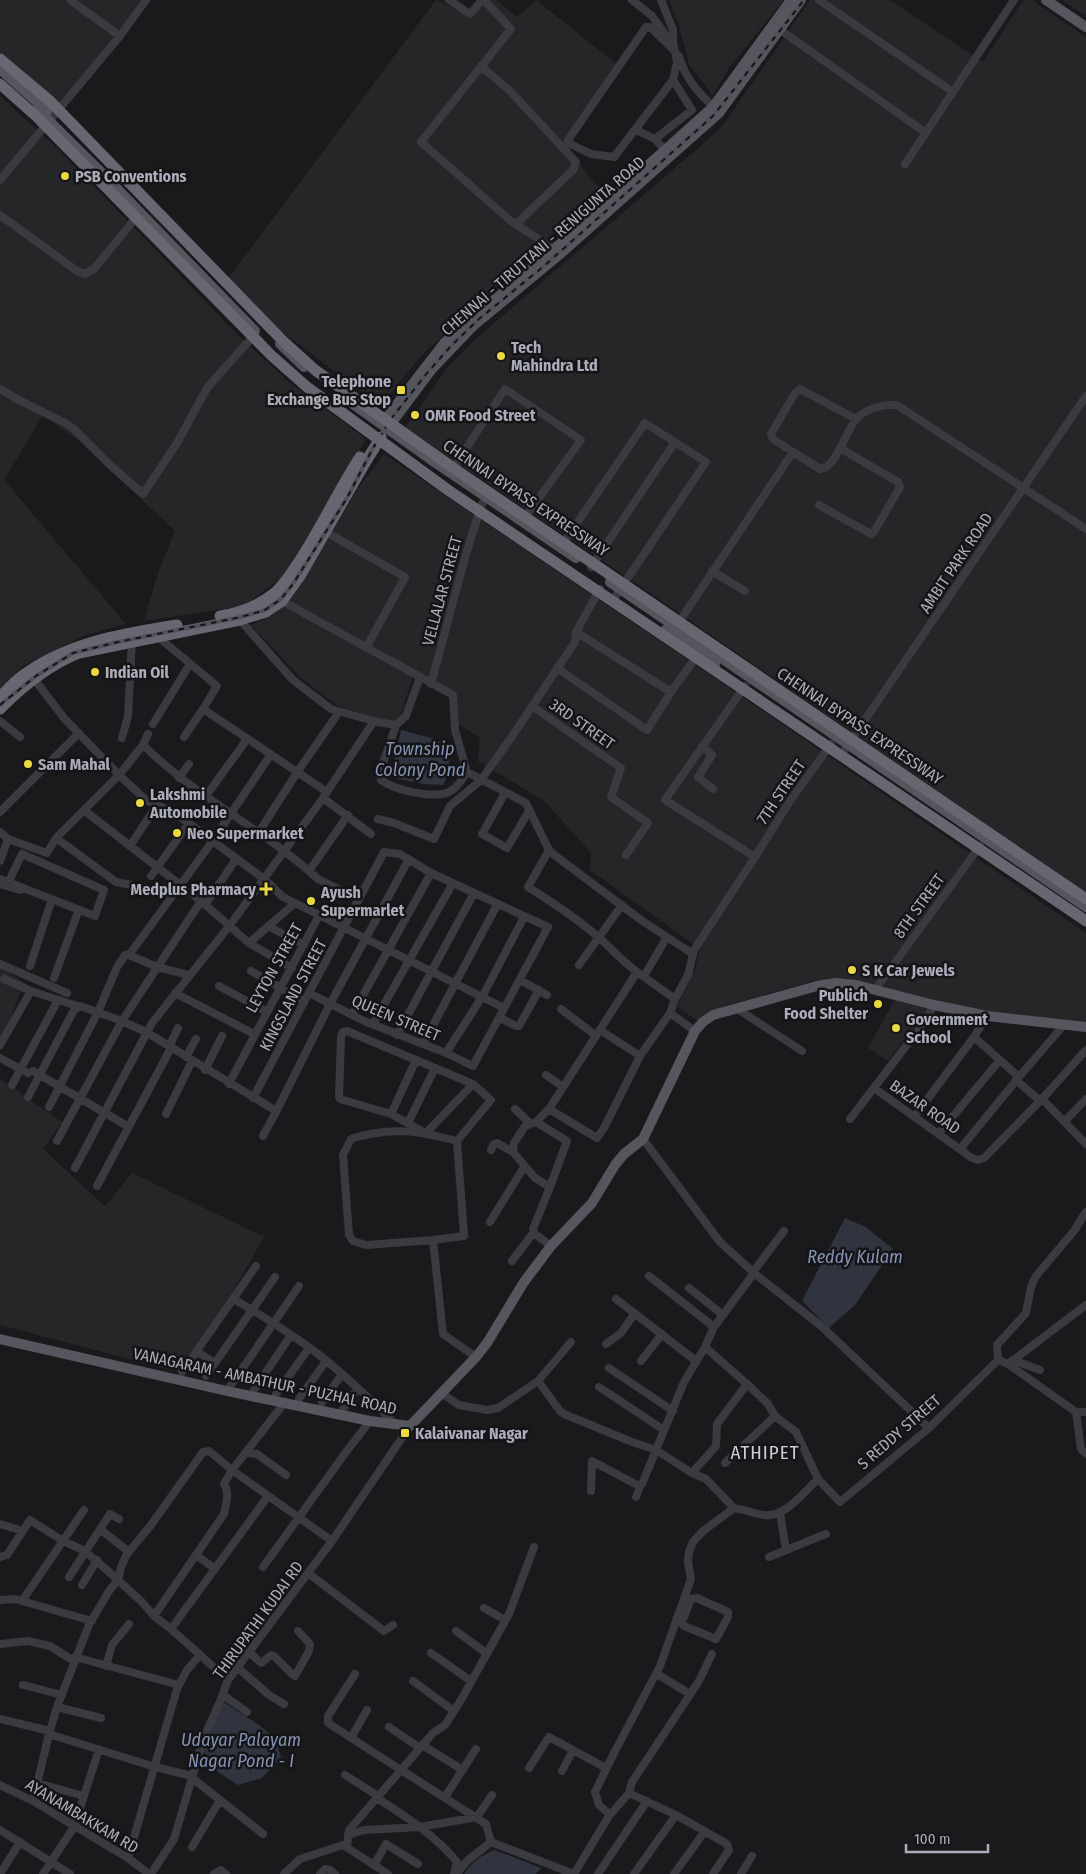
<svg xmlns="http://www.w3.org/2000/svg" width="1086" height="1874" font-family="'Fira Sans Condensed',sans-serif">
  <style>
    .built { fill: #262528 }
    .water { fill: #2f343f }
    .lines { fill: none; stroke-linecap: round; stroke-linejoin: round }
    .minor { stroke: #3b3a40; stroke-width: 8 }
    .major { stroke: #56565f; stroke-width: 10 }
    .highway { stroke: #666771; stroke-width: 11 }
    .rail-casing { stroke: #515159; stroke-width: 4 }
    .rail { stroke: #151416; stroke-width: 2; stroke-dasharray: 5.5; stroke-linecap: butt }
    .highway-bridge { stroke: #666771; stroke-width: 11 }
    .poi-dot { fill: #ebd941; stroke: #151416; stroke-width: 2 }
    .labels { text-anchor: middle; dominant-baseline: central; stroke-width: 5; stroke-linejoin: round; paint-order: stroke }
    .poi-label { font-size: 16px; font-weight: bold; fill: #acadba; stroke: #151416; text-anchor: start }
    .street-label { font-size: 16px; fill: #acadba; stroke: #151416 }
    .water-label { font-size: 18px; font-style: italic; fill: #8593b3; stroke: #151416 }
    .quarter-label { font-size: 19px; letter-spacing: 1px; fill: #cdcdd6; stroke: #151416 }
  </style>
  <rect width="100%" height="100%" fill="#1a191b"/>
  <!-- built -->
  <path class="built" d="M 0,0 L 141,0 L 114,39 L 60,105 L 0,53 Z
    M 436,0 L 471,15 L 485,0 L 496,0 L 517,17 L 536,0 L 618,65 L 563,145 L 601,190 L 423,354 L 385,400 L 377,403 L 281,331 L 229,277 Z
    M 669,0 L 784,0 L 729,68 L 713,96 L 689,64 L 678,22 Z
    M 810,0 L 890,0 L 983,62 L 1023,0 L 1032,0 L 1086,37 L 1086,893 L 615,569 L 405,428 L 446,369 L 479,336 L 704,143 L 723,125 Z
    M 1062,0 L 1086,0 L 1086,16 Z
    M 0,96 L 58,149 L 237,334 L 289,382 L 366,439 L 314,531 L 280,579 L 244,606 L 144,621 L 158,573 L 175,531 L 80,442 L 43,415 L 4,480 L 126,624 L 83,636 L 23,666 L 0,688 Z
    M 384,454 L 715,678 L 1086,933 L 1086,1023 L 989,1012 L 839,979 L 813,981 L 728,1005 L 698,1021 L 677,1007 L 695,969 L 700,949 L 590,870 L 591,853 L 544,801 L 478,761 L 480,738 L 458,724 L 457,693 L 415,671 L 400,717 L 392,725 L 336,705 L 301,678 L 251,625 L 273,615 L 294,594 L 359,487 Z
    M 0,967 L 23,982 L 0,1053 Z
    M 895,999 L 929,1008 L 888,1061 L 868,1048 Z
    M 0,1079 L 62,1122 L 43,1149 L 105,1206 L 132,1173 L 264,1237 L 186,1374 L 0,1325 Z"/>
  <!-- water -->
  <path class="water" d="M 401,730 L 435,739 L 449,750 L 450,772 L 443,785 L 424,784 L 393,778 L 394,761 Z
    M 845,1218 L 866,1227 L 893,1249 L 855,1305 L 829,1328 L 802,1301 Z
    M 224,1702 C 238,1713 269,1728 277,1743 C 279,1747 279,1753 281,1758 L 262,1778 L 238,1785 L 215,1770 L 203,1750 L 209,1732 Z
    M 495,1850 L 541,1868 L 536,1874 L 464,1874 C 474,1860 480,1856 495,1850 Z"/>
  <g class="lines">
    <!-- minor -->
    <path class="minor" d="M 70,0 L 120,36
      M 449,0 L 470,14 L 482,0
      M 484,0 L 511,29 L 421,142 L 512,222 L 554,249
      M 632,0 L 652,16 L 674,46
      M 661,0 L 673,30 L 673,43
      M 819,0 L 953,92
      M 646,27 L 650,27 L 675,51 L 677,62 L 673,80 L 614,157 L 591,154 L 568,143 L 568,140 Z
      M 779,29 L 926,133
      M 679,56 C 685,79 699,93 716,110
      M 481,66 L 510,91 L 576,162 L 573,170 L 516,224
      M 636,130 L 655,139 L 665,150
      M 655,139 L 692,110 L 673,80
      M 905,164 L 1014,0
      M 0,180 L 120,36 L 146,0
      M 0,215 L 77,271 L 85,274 L 94,269 L 138,215
      M 0,389 L 19,400 L 65,423 L 74,429 L 110,465 L 143,494 L 177,443 L 207,388 L 255,334
      M 793,452 L 773,439 L 771,434 L 795,393 L 800,389 L 856,419
      M 452,470 L 505,389 L 581,440 L 523,520
      M 819,505 L 871,534 L 874,532 L 900,487 L 898,482 L 840,448
      M 326,532 L 405,577 L 366,648
      M 562,545 L 645,423 L 706,462 L 615,597
      M 591,567 L 675,442
      M 712,571 L 745,591
      M 282,601 L 453,695 L 455,730 L 467,772 L 526,803 L 549,850 L 553,854 L 641,920 L 693,954
      M 240,620 L 293,680 L 331,709 L 377,722 L 396,725 L 406,716 L 420,677
      M 677,625 L 793,452 L 820,469 C 835,470 847,429 856,419 C 867,408 883,404 897,405 L 1086,529
      M 576,632 L 671,692
      M 157,636 L 217,686 L 203,709 L 245,737 L 245,742 L 206,796
      M 557,668 L 647,730 L 671,692 L 698,654
      M 34,679 L 64,718 L 119,775 L 146,800 L 175,813 L 264,879 L 283,897 L 504,1008
      M 431,684 L 466,554 L 481,506 L 486,497
      M 745,686 L 665,800 L 755,857
      M 532,706 L 621,768 L 611,797 L 648,823 L 626,855
      M 0,721 L 20,737
      M 153,724 L 190,664
      M 396,725 L 383,763 L 381,780 C 394,790 433,799 449,792 C 457,788 462,780 467,772
      M 184,737 L 203,709
      M 245,737 L 327,792
      M 122,738 L 128,716 L 132,641
      M 143,745 C 196,797 263,829 318,879
      M 702,746 L 712,755 L 698,777 L 713,789
      M 843,752 L 1086,396
      M 179,778 L 189,764
      M 505,793 L 482,834 L 507,848 L 529,811
      M 323,798 L 371,834
      M 85,811 L 201,901 L 249,943 L 295,903
      M 0,812 L 79,733
      M 378,819 L 394,823 L 434,839 L 450,806 L 481,780 L 511,738 L 575,642 L 576,632 L 600,589
      M 0,832 L 8,839 L 47,853 L 56,838 L 119,775 L 143,745 L 148,734
      M 259,832 L 298,771 L 339,712
      M 56,838 L 116,882 L 131,885
      M 130,846 L 157,805
      M 549,850 L 528,887 C 552,902 575,917 597,936 C 610,947 622,961 637,972
      M 0,861 L 8,839
      M 309,871 L 348,815
      M 151,876 L 189,823
      M 0,879 L 95,916 L 104,890 L 22,854 L 9,881
      M 320,880 L 359,899
      M 0,884 L 20,890
      M 205,905 L 236,859
      M 268,926 L 304,945
      M 249,943 L 292,968
      M 129,955 L 212,842 L 271,754
      M 0,964 L 67,993
      M 579,965 L 622,905
      M 30,966 L 51,902
      M 251,971 L 304,1001
      M 644,976 L 667,937
      M 54,978 L 78,912
      M 4,979 L 31,991 L 77,1006
      M 520,980 L 547,995
      M 219,986 L 267,1012
      M 875,990 L 980,846
      M 175,993 L 254,1034
      M 675,999 L 688,975 L 694,950 L 755,857 L 790,801 L 831,744
      M 736,1008 L 802,1051
      M 561,1009 L 595,1035
      M 352,1015 L 431,873
      M 500,1018 L 516,1026 L 519,1026 L 539,990
      M 373,1024 L 453,883
      M 600,1030 L 640,1056 L 670,1013
      M 397,1035 L 474,893
      M 974,1037 L 1019,1077
      M 423,1044 L 497,905
      M 0,1045 L 31,991
      M 169,1047 L 178,1028
      M 446,1053 L 482,997 L 524,917
      M 186,1057 L 196,1039
      M 0,1058 L 28,1073
      M 435,1068 L 473,1084
      M 205,1070 L 222,1036
      M 33,1071 L 129,1127
      M 546,1075 L 563,1087
      M 1016,1080 L 1040,1101
      M 229,1084 C 258,1027 290,972 319,915
      M 12,1085 L 58,1000
      M 874,1088 L 972,1158 L 978,1160 L 984,1158 L 1042,1099 L 1086,1050
      M 28,1097 L 74,1010 L 80,1006 L 122,1021 L 146,1032 L 273,1109 L 277,1110 L 330,1004 L 409,859
      M 253,1098 L 384,852 L 400,854 L 431,873 L 548,927 L 473,1066 L 446,1053 L 364,1021 L 309,993
      M 1042,1099 L 1086,1144
      M 49,1107 L 98,1012 L 117,967 L 125,955 L 129,955 L 157,967 L 189,975
      M 515,1109 L 531,1124
      M 549,1109 L 597,1138 L 604,1128 L 640,1056
      M 166,1114 L 192,1061
      M 391,1114 L 416,1060
      M 914,1117 L 974,1037 L 987,1016
      M 850,1119 L 923,1024 L 934,1005
      M 1065,1121 L 1086,1099
      M 536,1122 L 567,1141 L 550,1187
      M 408,1123 L 435,1068 L 347,1031 L 343,1032 L 341,1037 L 339,1097 L 340,1099 L 391,1114 L 422,1131
      M 426,1133 L 473,1084 L 491,1100 L 457,1141 L 464,1236 L 433,1240
      M 939,1133 L 999,1061
      M 263,1136 L 277,1110
      M 643,1139 L 720,1242 L 754,1273 L 820,1325 L 929,1428
      M 57,1141 L 122,1021 L 201,901
      M 457,1141 C 419,1131 390,1126 351,1139 L 343,1155 L 349,1235 L 353,1241 L 366,1245 L 433,1240 L 443,1334 L 476,1357
      M 961,1148 L 1019,1077 L 1063,1026
      M 491,1150 L 494,1144 L 497,1143 L 513,1152
      M 75,1168 L 152,1023 L 230,925 L 296,835 L 323,798 L 374,721
      M 97,1186 L 171,1048
      M 490,1222 L 524,1167
      M 551,1246 L 535,1234 L 533,1229 L 550,1187 L 535,1178 L 513,1152 L 514,1143 L 525,1126 L 536,1122 L 549,1109 L 637,972 L 675,999 L 670,1013 L 695,1031
      M 512,1261 L 534,1232
      M 753,1272 L 784,1231
      M 649,1276 L 714,1327
      M 689,1288 L 723,1315
      M 234,1299 C 262,1316 291,1333 318,1354 C 345,1375 370,1399 395,1424
      M 616,1299 L 696,1361
      M 606,1344 L 621,1333 L 635,1313
      M 705,1347 L 747,1384 L 717,1424 L 716,1446 L 692,1473 L 706,1479 L 734,1508 C 744,1509 754,1514 764,1515 C 785,1518 804,1492 818,1479
      M 197,1352 L 215,1363
      M 998,1360 L 997,1345 L 1026,1313 L 1031,1287 L 1036,1276 L 1074,1231 L 1086,1212
      M 998,1360 L 1008,1364 L 1076,1412 L 1086,1412
      M 1013,1360 L 1040,1370
      M 641,1361 L 662,1334
      M 1008,1364 L 1086,1305
      M 609,1368 L 673,1411
      M 182,1372 L 256,1266
      M 206,1376 L 275,1277
      M 538,1381 L 560,1411 L 564,1414 L 632,1442 L 656,1450 L 692,1473
      M 747,1384 L 768,1404 L 775,1416 L 796,1432 L 818,1479 L 840,1502 L 929,1428 L 998,1360
      M 599,1387 L 664,1430
      M 254,1390 L 291,1335
      M 227,1391 L 299,1286
      M 441,1393 L 459,1405 L 487,1410 L 498,1408 L 538,1381 L 571,1342
      M 276,1394 L 309,1348
      M 299,1399 L 326,1361
      M 322,1402 L 342,1374
      M 343,1409 L 358,1388
      M 1076,1412 L 1081,1449 L 1086,1454
      M 246,1453 L 257,1454 L 286,1475
      M 725,1463 L 775,1416
      M 591,1491 L 592,1461 L 639,1486 L 642,1484 L 684,1382 L 705,1347 L 714,1327 L 754,1273
      M 636,1497 L 640,1486
      M 780,1513 L 786,1550
      M 0,1524 L 23,1531
      M 100,1529 L 129,1552
      M 196,1555 L 215,1569
      M 0,1557 L 7,1555 L 30,1520 L 63,1541 L 83,1550 L 98,1562 L 141,1601 L 154,1616 L 171,1629 L 228,1680
      M 769,1557 L 826,1534
      M 263,1567 L 346,1452 L 370,1421
      M 308,1573 L 384,1631 L 393,1625
      M 69,1577 L 110,1514 L 119,1519
      M 82,1585 L 97,1560
      M 0,1600 L 15,1599 L 92,1621
      M 22,1601 L 84,1510
      M 484,1608 L 505,1620
      M 154,1616 L 224,1514 C 226,1504 230,1493 224,1484 L 232,1470 L 332,1541
      M 677,1618 L 684,1626 L 716,1639 L 728,1617 L 728,1612 L 697,1598 L 691,1599 L 685,1597
      M 682,1622 L 691,1599
      M 171,1629 L 268,1496
      M 456,1631 L 486,1653
      M 0,1644 L 28,1641 L 50,1646 L 74,1661
      M 249,1652 L 261,1663 L 271,1655 L 274,1656 L 293,1675 L 295,1676 L 309,1651 L 310,1644 L 298,1631
      M 431,1653 L 471,1681
      M 75,1657 L 179,1685
      M 106,1666 L 112,1645 L 129,1624
      M 237,1667 L 269,1695 L 284,1704
      M 355,1674 L 328,1716 L 328,1723 L 401,1770 L 433,1733 L 445,1725 L 461,1700 L 509,1614 L 534,1547
      M 657,1674 L 690,1694
      M 413,1681 L 454,1711
      M 23,1685 L 62,1695
      M 223,1695 L 247,1712
      M 57,1707 L 101,1718
      M 0,1719 L 50,1731
      M 389,1727 L 420,1748
      M 49,1734 L 155,1767 L 192,1776
      M 351,1738 L 367,1710
      M 422,1745 L 463,1770
      M 529,1768 L 549,1737 L 606,1768
      M 562,1771 L 573,1750
      M 345,1775 L 378,1796
      M 191,1777 L 220,1800 L 192,1847
      M 37,1783 L 84,1796
      M 0,1785 L 33,1801 L 128,1858 L 149,1874
      M 629,1793 L 632,1782 L 699,1681 L 712,1654
      M 445,1797 L 476,1749
      M 377,1798 C 406,1817 435,1835 457,1862 L 454,1874
      M 220,1800 L 263,1834
      M 33,1801 L 49,1734 L 57,1707 L 89,1625 L 109,1591 L 118,1580 L 121,1567 L 127,1554 L 151,1525 L 203,1452 L 209,1451 L 232,1470 L 285,1402
      M 609,1816 L 629,1793 L 676,1815 L 727,1844 L 729,1850 L 713,1874
      M 0,1830 L 70,1874
      M 348,1835 L 364,1830 L 420,1827 L 477,1817 L 492,1795
      M 491,1842 L 574,1874 L 609,1816 L 607,1812 L 599,1805 L 595,1792 L 614,1753 L 660,1666 L 691,1579 L 688,1562 L 689,1552 L 693,1542 L 703,1531 L 734,1508
      M 347,1847 L 349,1830 L 401,1770 L 486,1824 L 491,1842 L 467,1861 L 457,1874
      M 128,1858 L 177,1689 L 187,1670 L 200,1655
      M 374,1865 L 386,1844 L 418,1864
      M 0,1874 L 20,1842
      M 43,1874 L 74,1827 L 99,1749
      M 151,1874 L 174,1839 L 204,1737 L 219,1704 L 228,1680 L 332,1541 L 410,1426
      M 214,1874 L 221,1870 L 226,1874
      M 284,1874 L 300,1859 L 343,1845 L 388,1874
      M 320,1874 L 325,1869 L 330,1870 L 335,1874
      M 598,1874 L 647,1801
      M 634,1874 L 676,1815
      M 674,1874 L 705,1831
      M 741,1874 L 752,1856"/>
    <!-- major -->
    <path class="major" d="M 1046,0 L 1086,27
      M 0,69 L 47,111
      M 37,109 L 99,170 L 255,331
      M 280,344 L 304,367
      M 343,397 L 430,459 L 576,558
      M 383,422 L 445,342 L 568,237 L 713,107 L 791,0
      M 387,429 L 432,369 L 472,327 L 559,255 L 719,113 L 801,0
      M 610,582 L 1086,907
      M 665,630 L 715,664
      M 0,1339 L 227,1391 L 370,1421 L 410,1426 L 476,1357 L 487,1343 L 524,1282 L 551,1246 L 592,1203 L 615,1165 L 624,1154 L 643,1139 L 695,1031 L 703,1022 L 713,1015 L 817,986 L 836,983 L 856,985 L 934,1005 L 987,1016 L 1086,1027"/>
    <!-- highway -->
    <path class="highway" d="M 220,616 C 239,613 256,607 272,595 C 282,588 289,576 296,566 C 320,531 337,492 360,457
      M 0,697 C 7,690 14,682 22,676 C 68,642 122,634 177,625
      M 0,709 C 23,686 49,665 79,653 L 240,620 L 266,612 L 282,601 L 300,576 L 365,463 L 381,437"/>
    <!-- rail casing -->
    <g class="rail-casing">
      <path id="rail" d="M 0,705 L 36,676 L 73,653 L 118,642 L 241,617 L 265,610 L 281,599 L 293,584 L 347,498 L 373,448 L 391,419 L 427,373 L 451,346 L 479,319 L 544,266 L 713,116 L 804,0"/>
    </g>
    <!-- rail -->
    <use href="#rail" class="rail"/>
    <!-- highway-bridge -->
    <path class="highway-bridge" d="M 0,59 L 50,101 L 283,341 L 315,370 L 459,472 L 1086,899
      M 0,84 L 36,116 L 272,356 L 307,387 L 448,490 L 1086,921"/>
  </g>
  <!-- markers -->
  <g class="poi-dot">
    <circle cx="65" cy="176" r="5"/>
    <circle cx="501" cy="356" r="5"/>
    <rect x="396" y="385" width="10" height="10" rx="2.5"/>
    <circle cx="415" cy="415" r="5"/>
    <circle cx="95" cy="672" r="5"/>
    <circle cx="28" cy="764" r="5"/>
    <circle cx="140" cy="803" r="5"/>
    <circle cx="177" cy="833" r="5"/>
    <path d="M263.5 881.5h5v5h5v5h-5v5h-5v-5h-5v-5h5z"/>
    <circle cx="311" cy="901" r="5"/>
    <circle cx="852" cy="970" r="5"/>
    <circle cx="878" cy="1004" r="5"/>
    <circle cx="896" cy="1028" r="5"/>
    <rect x="400" y="1428" width="10" height="10" rx="2.5"/>
  </g>
  <g class="labels">
    <!-- poi labels -->
    <g class="poi-label">
      <text x="75" y="176">PSB Conventions</text>
      <text x="511" y="347">Tech<tspan x="511" dy="18">Mahindra Ltd</tspan></text>
      <text x="391" y="381" text-anchor="end">Telephone<tspan x="391" dy="18">Exchange Bus Stop</tspan></text>
      <text x="425" y="415">OMR Food Street</text>
      <text x="105" y="672">Indian Oil</text>
      <text x="38" y="764">Sam Mahal</text>
      <text x="150" y="794">Lakshmi<tspan x="150" dy="18">Automobile</tspan></text>
      <text x="187" y="833">Neo Supermarket</text>
      <text x="256" y="889" text-anchor="end">Medplus Pharmacy</text>
      <text x="321" y="892">Ayush<tspan x="321" dy="18">Supermarlet</tspan></text>
      <text x="862" y="970">S K Car Jewels</text>
      <text x="868" y="995" text-anchor="end">Publich<tspan x="868" dy="18">Food Shelter</tspan></text>
      <text x="906" y="1019">Government<tspan x="906" dy="18">School</tspan></text>
      <text x="415" y="1433">Kalaivanar Nagar</text>
    </g>
    <!-- street labels -->
    <g class="street-label">
      <text transform="translate(543 246) rotate(-41)">CHENNAI - TIRUTTANI - RENIGUNTA ROAD</text>
      <text transform="translate(526 498) rotate(34)">CHENNAI BYPASS EXPRESSWAY</text>
      <text transform="translate(956 563) rotate(-56)">AMBIT PARK ROAD</text>
      <text transform="translate(442 591) rotate(-75)">VELLALAR STREET</text>
      <text transform="translate(582 724) rotate(35)">3RD STREET</text>
      <text transform="translate(860 726) rotate(34)">CHENNAI BYPASS EXPRESSWAY</text>
      <text transform="translate(781 792) rotate(-56)">7TH STREET</text>
      <text transform="translate(919 906) rotate(-54)">8TH STREET</text>
      <text transform="translate(274 968) rotate(-61)">LEYTON STREET</text>
      <text transform="translate(293 995) rotate(-62)">KINGSLAND STREET</text>
      <text transform="translate(396 1018) rotate(23)">QUEEN STREET</text>
      <text transform="translate(925 1107) rotate(35)">BAZAR ROAD</text>
      <text transform="translate(265 1381) rotate(12)">VANAGARAM - AMBATHUR - PUZHAL ROAD</text>
      <text transform="translate(899 1432) rotate(-41)">S REDDY STREET</text>
      <text transform="translate(258 1620) rotate(-54)">THIRUPATHI KUDAI RD</text>
      <text transform="translate(82 1816) rotate(31)">AYANAMBAKKAM RD</text>
    </g>
    <!-- water labels -->
    <g class="water-label">
      <text x="420" y="749">Township<tspan x="420" dy="21">Colony Pond</tspan></text>
      <text x="855" y="1257">Reddy Kulam</text>
      <text x="241" y="1740">Udayar Palayam<tspan x="241" dy="21">Nagar Pond - I</tspan></text>
    </g>
    <!-- quarter labels -->
    <g class="quarter-label">
      <text x="765" y="1452">ATHIPET</text>
    </g>
  </g>
  <!-- scale -->
  <path d="M906 1844v8h82v-8" fill="none" stroke="#acadba" stroke-width="2.5"/>
  <text x="914" y="1844" font-size="15" fill="#acadba" stroke="#151416" stroke-width="4" paint-order="stroke">100 m</text>
</svg>
